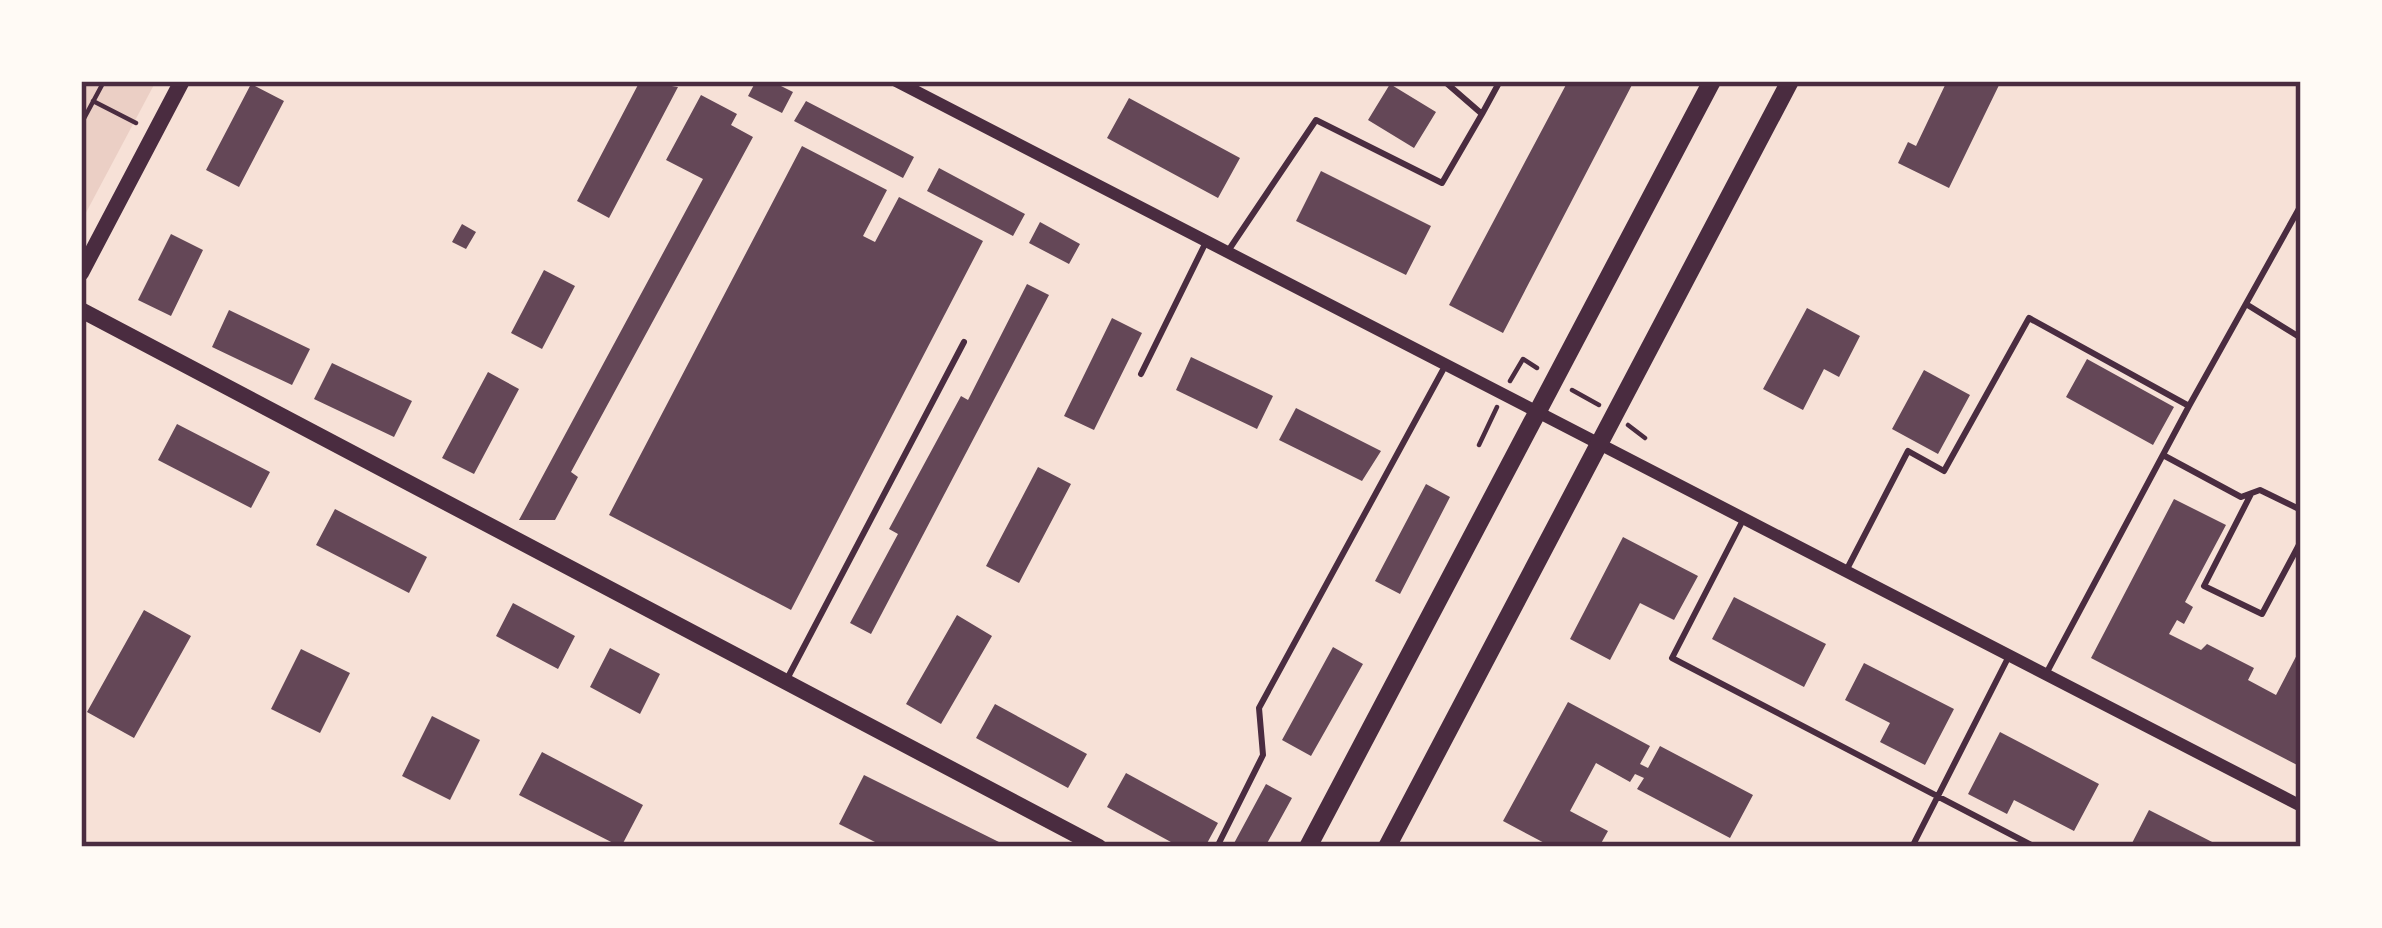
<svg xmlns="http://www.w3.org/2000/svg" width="2382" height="928" font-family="'DM Sans',sans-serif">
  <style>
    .green { fill: #ebcfc5 }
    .building { fill: #644757 }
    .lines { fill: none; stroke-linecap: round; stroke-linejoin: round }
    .path { stroke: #4a2c40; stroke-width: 4.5 }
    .service { stroke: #4a2c40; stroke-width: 6 }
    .minor { stroke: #4a2c40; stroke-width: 12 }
    .tertiary { stroke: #4a2c40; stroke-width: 16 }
    .secondary { stroke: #4a2c40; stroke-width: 18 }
    .neatline { fill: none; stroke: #4a2c40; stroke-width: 4.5 }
  </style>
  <rect width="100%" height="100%" fill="#f7e1d7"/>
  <!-- green -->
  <path class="green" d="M 81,81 L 156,81 L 81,222 Z"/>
  <!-- building -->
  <path class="building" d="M 640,81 L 678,87 L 609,218 L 577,201 Z
    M 756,81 L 771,81 L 793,92 L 782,113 L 748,96 Z
    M 1568,81 L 1634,81 L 1503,333 L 1449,305 Z
    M 1947,81 L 2001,81 L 1949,188 L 1898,163 L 1908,142 L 1916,146 Z
    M 251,84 L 284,101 L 239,187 L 206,170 Z
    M 1390,84 L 1436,112 L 1414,148 L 1368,120 Z
    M 701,95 L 737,114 L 731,125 L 753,137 L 571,472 L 578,477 L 555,520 L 519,520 L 703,179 L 666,160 Z
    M 1129,98 L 1240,158 L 1218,198 L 1107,138 Z
    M 806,101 L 914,157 L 903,178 L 794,121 Z
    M 802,146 L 887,190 L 863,236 L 875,242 L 899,197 L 983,241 L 791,610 L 609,515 Z
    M 939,168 L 1025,214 L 1013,236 L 927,191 Z
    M 1321,171 L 1431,226 L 1406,275 L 1296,221 Z
    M 1040,222 L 1080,244 L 1069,264 L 1029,243 Z
    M 462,224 L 476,232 L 466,249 L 452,242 Z
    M 171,234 L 203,250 L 171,316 L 138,300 Z
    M 544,270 L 575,286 L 542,349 L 511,333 Z
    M 1027,284 L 1049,295 L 871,634 L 850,623 L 898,534 L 889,529 L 961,396 L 968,400 Z
    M 1807,308 L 1860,336 L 1839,377 L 1824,369 L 1803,410 L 1763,389 Z
    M 229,310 L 310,349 L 292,385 L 212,347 Z
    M 1112,318 L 1142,333 L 1094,430 L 1064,416 Z
    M 1191,357 L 1273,396 L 1257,429 L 1176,390 Z
    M 2087,359 L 2174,407 L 2153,445 L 2066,397 Z
    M 332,363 L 412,401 L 394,437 L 314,399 Z
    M 1924,370 L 1970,395 L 1938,454 L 1892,429 Z
    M 488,372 L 519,389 L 474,474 L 442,458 Z
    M 1296,408 L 1381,451 L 1362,481 L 1279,440 Z
    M 177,424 L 270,472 L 251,508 L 158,460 Z
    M 1038,467 L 1071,484 L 1019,583 L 986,566 Z
    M 1426,484 L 1450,497 L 1400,594 L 1375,581 Z
    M 2174,499 L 2226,525 L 2185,602 L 2193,607 L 2184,624 L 2177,620 L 2169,634 L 2201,650 L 2207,644 L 2254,668 L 2248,680 L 2276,695 L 2301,647 L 2301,767 L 2091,658 Z
    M 335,509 L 427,557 L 409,593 L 316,545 Z
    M 1623,537 L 1698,576 L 1674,620 L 1640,603 L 1610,660 L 1570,639 Z
    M 1734,597 L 1826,644 L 1804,687 L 1712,639 Z
    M 513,603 L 575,636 L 558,669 L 496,636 Z
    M 144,610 L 191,636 L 134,738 L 87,712 Z
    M 957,615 L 992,636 L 941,724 L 906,704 Z
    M 1333,647 L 1363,664 L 1311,756 L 1282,740 Z
    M 610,648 L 660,674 L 640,714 L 590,687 Z
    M 301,649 L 350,673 L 320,733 L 271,709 Z
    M 1864,663 L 1954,709 L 1925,765 L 1880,742 L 1890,723 L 1845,700 Z
    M 1568,702 L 1650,746 L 1640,764 L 1648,768 L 1660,746 L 1753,795 L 1730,838 L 1637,789 L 1644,778 L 1635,774 L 1630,782 L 1596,763 L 1570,811 L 1608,831 L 1599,847 L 1552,847 L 1503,821 Z
    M 995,704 L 1087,754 L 1068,788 L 976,738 Z
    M 432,716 L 480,740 L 450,800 L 402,776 Z
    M 2000,732 L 2099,784 L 2074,831 L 2014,800 L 2007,814 L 1968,794 Z
    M 542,752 L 643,805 L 621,847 L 519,795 Z
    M 1126,773 L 1218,823 L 1205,847 L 1180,847 L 1107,807 Z
    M 864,775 L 1009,847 L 885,847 L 839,824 Z
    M 1266,784 L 1292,798 L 1265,847 L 1232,847 Z
    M 2149,810 L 2222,847 L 2130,847 Z"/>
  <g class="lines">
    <!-- path -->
    <path class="path" d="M 93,101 L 136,123
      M 81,124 L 102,85 L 95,81
      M 1510,381 L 1523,359 L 1537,368
      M 1572,390 L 1599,405
      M 1628,425 L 1645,438
      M 1479,445 L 1497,407"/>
    <!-- service -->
    <path class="service" d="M 1482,114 L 1500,81
      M 1228,251 L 1316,120 L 1442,183 L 1482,114 L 1444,81
      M 2246,304 L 2301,338
      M 1141,374 L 1205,244
      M 2189,406 L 2301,205
      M 2163,455 L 2241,497 L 2260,490 L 2301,510
      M 2251,494 L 2204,586 L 2262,614 L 2301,541
      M 1743,520 L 1672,658 L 2035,847
      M 1847,569 L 1908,451 L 1944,471 L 2029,318 L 2189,406 L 2047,672
      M 787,679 L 964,342
      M 1217,847 L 1263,755 L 1259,708 L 1444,368
      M 1912,847 L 2009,656"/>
    <!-- minor -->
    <path class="minor" d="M 896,81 L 2301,806
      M 2300,847 L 2301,845"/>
    <!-- tertiary -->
    <path class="tertiary" d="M 81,273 L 182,81
      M 81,310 L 1099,847"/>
    <!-- secondary -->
    <path class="secondary" d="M 1308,847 L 1712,81
      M 1387,847 L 1790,81"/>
  </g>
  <!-- border -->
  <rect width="2382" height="928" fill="none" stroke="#fffaf5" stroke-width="168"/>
  <rect x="84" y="84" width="2214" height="760" class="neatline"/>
</svg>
